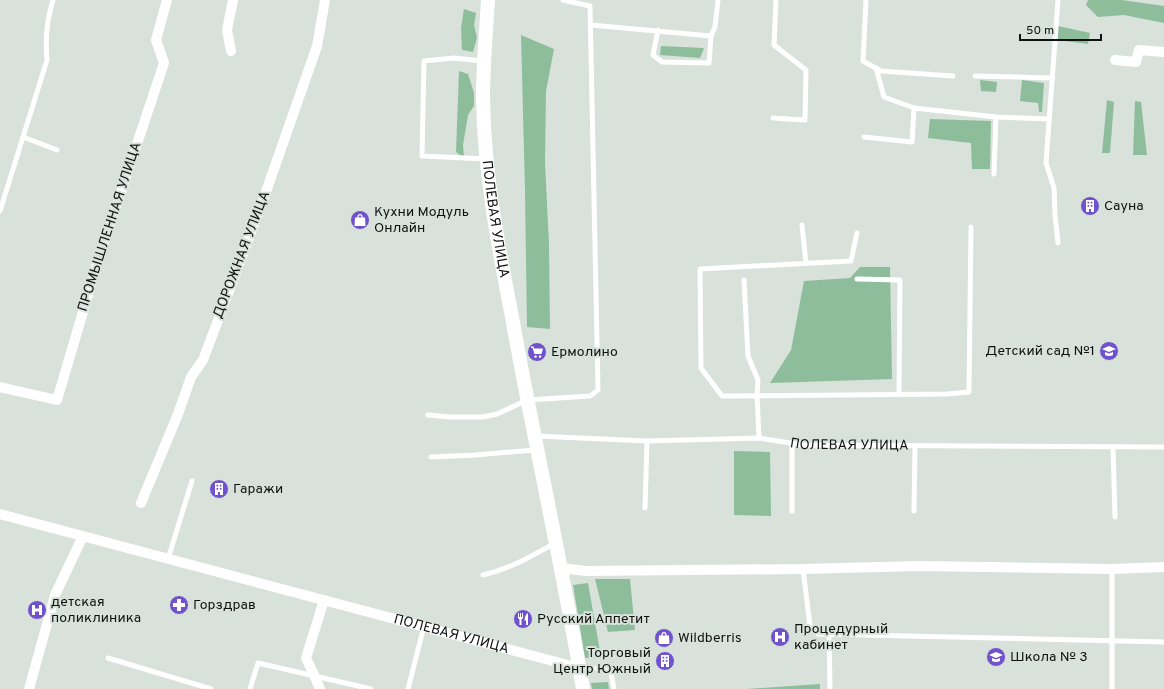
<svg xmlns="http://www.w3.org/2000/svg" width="1164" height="689" font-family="Overpass,sans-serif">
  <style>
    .green { fill: #8dbd9b }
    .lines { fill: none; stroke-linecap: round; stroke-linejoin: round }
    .service { stroke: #fff; stroke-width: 5 }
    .minor { stroke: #fff; stroke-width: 10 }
    .secondary { stroke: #fff; stroke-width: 14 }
    .labels { text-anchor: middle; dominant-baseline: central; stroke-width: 4; stroke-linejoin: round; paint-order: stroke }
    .poi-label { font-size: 14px; fill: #0f1210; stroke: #d8e2db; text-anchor: start }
    .street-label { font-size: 14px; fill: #0f1210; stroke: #d8e2db }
  </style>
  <rect width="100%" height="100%" fill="#d8e2db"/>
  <!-- green -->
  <path class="green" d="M 1088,0 L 1122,0 L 1164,6 L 1164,23 L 1124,15 L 1098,17 L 1086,5 Z
    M 464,9 L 476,13 L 474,25 L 477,38 L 473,52 L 462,50 L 461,28 Z
    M 1058,26 L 1090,33 L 1088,44 L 1056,40 Z
    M 521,35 L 554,49 L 546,91 L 545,162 L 549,245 L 550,329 L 527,327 L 525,190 Z
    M 661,46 L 704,48 L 700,58 L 660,55 Z
    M 459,71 L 468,74 L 474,93 L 474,106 L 468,115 L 463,145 L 464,158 L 456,152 Z
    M 980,80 L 997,82 L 996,92 L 981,91 Z
    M 1022,80 L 1044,83 L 1042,112 L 1039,112 L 1038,103 L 1020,101 Z
    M 1107,100 L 1114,102 L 1110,153 L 1102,153 Z
    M 1135,101 L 1141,102 L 1147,155 L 1133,155 Z
    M 930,119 L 991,121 L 990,169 L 972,169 L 971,143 L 928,138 Z
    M 860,267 L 890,267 L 892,379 L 770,383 L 791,350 L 804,281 L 850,278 Z
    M 734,451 L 770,452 L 771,516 L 734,515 Z
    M 595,579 L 630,579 L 635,630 L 608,632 Z
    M 588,583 L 601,657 L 585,658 L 573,585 Z
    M 608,682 L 609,689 L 592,689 L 591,683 Z
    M 820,684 L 820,689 L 747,689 Z"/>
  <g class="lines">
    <!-- service -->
    <g class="service">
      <path d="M 866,0 L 863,61 L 881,71 L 953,76"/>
      <path d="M 591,25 L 711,36 L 709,63 L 662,62 L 653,55 L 658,30"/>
      <path d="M 711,36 L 715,27 L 718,0"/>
      <path d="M 482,61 L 454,58 L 424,61 L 422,156 L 486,159"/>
      <path d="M 876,68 L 884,97 L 914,108"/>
      <path d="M 975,76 L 1053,78"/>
      <path d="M 773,118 L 805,120 L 806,70 L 774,45 L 776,0"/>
      <path d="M 23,137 L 57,150"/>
      <path d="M 864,137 L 912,142 L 914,108 L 996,117 L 1049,119"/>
      <path d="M 994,174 L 996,117"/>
      <path d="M 0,211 L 47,60 C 45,40 47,19 53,0"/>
      <path d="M 802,225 L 806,263"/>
      <path d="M 857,233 L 851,261 L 700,269 L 701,368 L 722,396 L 947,394 L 969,392 L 971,227"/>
      <path d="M 1058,243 L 1055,215 L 1054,188 L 1046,163 L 1058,0"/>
      <path d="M 857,279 L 900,280 L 899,394"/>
      <path d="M 744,280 L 748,356 L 758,380 L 757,395 L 759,438"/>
      <path d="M 428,415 L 451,417 L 483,417 L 497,414 L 527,400 L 590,396 L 598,390 L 590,6 L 563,0"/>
      <path id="s1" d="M 536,436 L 647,441 L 759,438 L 803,445 L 1164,447"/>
      <path d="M 1113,447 L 1115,517"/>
      <path d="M 431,457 L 475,455 L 535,450"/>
      <path d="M 645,508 L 647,441"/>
      <path d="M 792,511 L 792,443"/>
      <path d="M 914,511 L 915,446"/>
      <path d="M 168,559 L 192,481"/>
      <path d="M 803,569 L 810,626 L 818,634 L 1164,642"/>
      <path d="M 483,575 C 510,569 532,556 555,543"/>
      <path d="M 829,634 L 830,689"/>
      <path d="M 108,658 L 211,689"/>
      <path d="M 581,668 L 642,670"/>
      <path d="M 610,668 L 614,689"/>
      <path d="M 250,689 L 258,663 L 371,689"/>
      <path d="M 408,689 L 424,626"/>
      <path d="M 1112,689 L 1112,569"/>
    </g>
    <!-- minor -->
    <g class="minor">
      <path d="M 231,51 L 227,30 L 233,0"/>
      <path d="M 1115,60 L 1136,62 L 1139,50 L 1164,52"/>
      <path d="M 0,387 L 57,400 L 98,261 L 164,63 L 156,40 L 167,0"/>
      <path d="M 141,503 L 178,414 L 191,377 L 203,360 L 261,206 L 317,46 L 325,0"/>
      <path id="s2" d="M 0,514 L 579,668"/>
      <path d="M 561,568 L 586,571 L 803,569 L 919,566 L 1112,569 L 1164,567"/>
      <path d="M 29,689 L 55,595 L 83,536"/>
      <path d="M 320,689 L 315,677 L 306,658 L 324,600"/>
    </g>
    <!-- secondary -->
    <path class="secondary" id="s3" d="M 488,0 C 486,33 483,66 483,98 C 484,172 498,245 512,317 C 534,441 562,564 583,689"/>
  </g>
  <!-- icons -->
  <defs>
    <g id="building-disc" transform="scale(1)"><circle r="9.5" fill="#7052cc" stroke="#d8e2db"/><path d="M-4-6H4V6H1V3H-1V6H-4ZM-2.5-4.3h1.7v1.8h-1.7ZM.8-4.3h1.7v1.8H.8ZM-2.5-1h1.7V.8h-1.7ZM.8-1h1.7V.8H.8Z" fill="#fff"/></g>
    <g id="shop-disc" transform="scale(1)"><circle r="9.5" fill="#7052cc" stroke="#d8e2db"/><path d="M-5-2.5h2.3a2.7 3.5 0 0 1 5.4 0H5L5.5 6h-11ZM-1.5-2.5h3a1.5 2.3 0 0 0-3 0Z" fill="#fff"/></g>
    <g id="school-disc" transform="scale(1)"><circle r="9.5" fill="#7052cc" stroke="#d8e2db"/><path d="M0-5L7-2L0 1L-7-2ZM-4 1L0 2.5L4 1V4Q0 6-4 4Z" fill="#fff"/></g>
    <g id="supermarket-disc" transform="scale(1)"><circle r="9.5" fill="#7052cc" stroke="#d8e2db"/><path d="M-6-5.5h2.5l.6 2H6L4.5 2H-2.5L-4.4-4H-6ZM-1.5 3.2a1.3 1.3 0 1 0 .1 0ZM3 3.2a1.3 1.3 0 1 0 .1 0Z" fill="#fff"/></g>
    <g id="pharmacy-disc" transform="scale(1)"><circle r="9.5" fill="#7052cc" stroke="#d8e2db"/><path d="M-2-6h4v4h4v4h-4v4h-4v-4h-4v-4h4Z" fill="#fff"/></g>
    <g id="hospital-disc" transform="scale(1)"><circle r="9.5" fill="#7052cc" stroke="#d8e2db"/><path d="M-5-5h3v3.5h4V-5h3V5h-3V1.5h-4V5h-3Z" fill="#fff"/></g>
    <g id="restaurant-disc" transform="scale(1)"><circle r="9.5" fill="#7052cc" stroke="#d8e2db"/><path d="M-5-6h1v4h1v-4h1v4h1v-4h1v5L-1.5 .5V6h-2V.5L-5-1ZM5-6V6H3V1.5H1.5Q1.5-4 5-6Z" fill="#fff"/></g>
  </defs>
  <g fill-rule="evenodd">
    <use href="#building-disc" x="1090" y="206"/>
    <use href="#shop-disc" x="360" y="220"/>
    <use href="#school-disc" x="1109" y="351"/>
    <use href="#supermarket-disc" x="537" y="352"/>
    <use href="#building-disc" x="219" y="489"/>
    <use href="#pharmacy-disc" x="179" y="605"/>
    <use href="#hospital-disc" x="37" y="610"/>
    <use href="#restaurant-disc" x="523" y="619"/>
    <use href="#hospital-disc" x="780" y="637"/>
    <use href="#shop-disc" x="664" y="638"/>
    <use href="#school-disc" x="996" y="657"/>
    <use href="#building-disc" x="665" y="661"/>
  </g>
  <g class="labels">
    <!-- poi labels -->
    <g class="poi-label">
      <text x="1104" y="206">Сауна</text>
      <text x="374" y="212">Кухни Модуль<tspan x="374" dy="16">Онлайн</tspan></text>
      <text x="1095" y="351" text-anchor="end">Детский сад №1</text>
      <text x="551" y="352">Ермолино</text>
      <text x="233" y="489">Гаражи</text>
      <text x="51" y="602">детская<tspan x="51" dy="16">поликлиника</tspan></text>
      <text x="193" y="605">Горздрав</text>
      <text x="537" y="619">Русский Аппетит</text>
      <text x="794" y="629">Процедурный<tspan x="794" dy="16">кабинет</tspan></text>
      <text x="678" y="638">Wildberris</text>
      <text x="651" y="653" text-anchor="end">Торговый<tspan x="651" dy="16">Центр Южный</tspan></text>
      <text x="1010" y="657">Школа № 3</text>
    </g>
    <!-- street labels -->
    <g class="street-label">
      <text stroke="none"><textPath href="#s3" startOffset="220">ПОЛЕВАЯ УЛИЦА</textPath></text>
      <text transform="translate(110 227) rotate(-72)">ПРОМЫШЛЕННАЯ УЛИЦА</text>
      <text transform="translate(242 255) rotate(-69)">ДОРОЖНАЯ УЛИЦА</text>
      <text stroke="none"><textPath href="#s1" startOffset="314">ПОЛЕВАЯ УЛИЦА</textPath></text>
      <text stroke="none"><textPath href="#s2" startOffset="467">ПОЛЕВАЯ УЛИЦА</textPath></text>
    </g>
  </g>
  <!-- scale -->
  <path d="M1020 34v6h81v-6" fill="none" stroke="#0f1210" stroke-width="2"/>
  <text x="1026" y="34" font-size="12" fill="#0f1210" stroke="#d8e2db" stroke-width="3" paint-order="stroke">50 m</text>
</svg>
